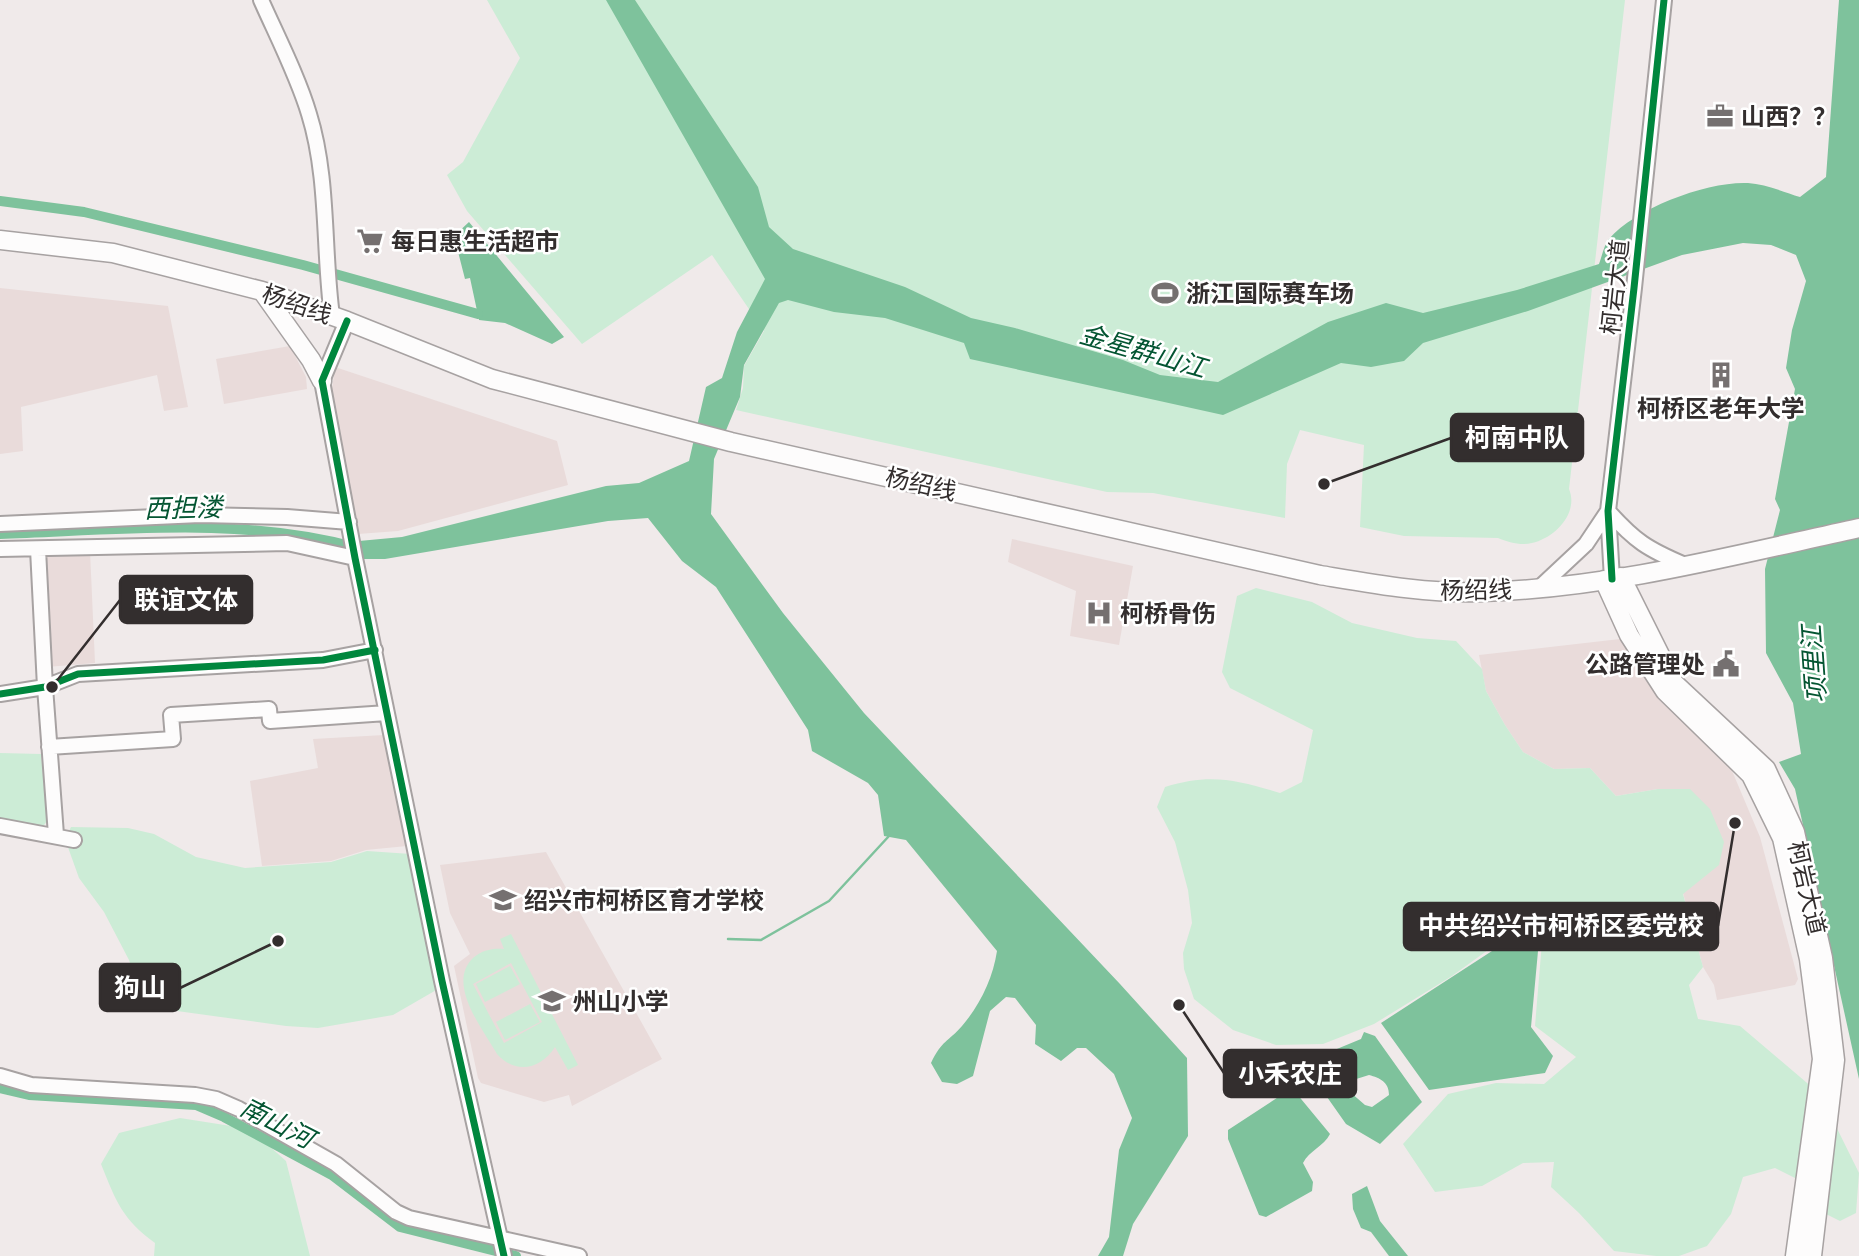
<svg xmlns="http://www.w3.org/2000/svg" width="1859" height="1256" font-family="Jost,'Noto Sans SC',sans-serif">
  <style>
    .built { fill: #e9dbda }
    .green { fill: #ccecd6; fill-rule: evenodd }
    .water { fill: #7ec29c; fill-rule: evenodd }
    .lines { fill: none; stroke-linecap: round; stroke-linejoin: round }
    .stream { stroke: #7ec29c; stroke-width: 2.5 }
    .canal { stroke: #7ec29c; stroke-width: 10 }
    .minor-casing { stroke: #a7a2a2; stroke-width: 18 }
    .major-casing { stroke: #a7a2a2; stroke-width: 21 }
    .minor { stroke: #fdfcfc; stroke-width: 14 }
    .major { stroke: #fdfcfc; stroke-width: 18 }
    .cycleway-casing { stroke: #fff; stroke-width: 11 }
    .cycleway { stroke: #00873e; stroke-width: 7 }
    .labels { text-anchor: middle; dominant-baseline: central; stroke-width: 5; stroke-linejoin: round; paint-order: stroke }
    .poi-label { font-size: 24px; font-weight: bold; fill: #332e2e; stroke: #fff; text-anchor: start }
    .street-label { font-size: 24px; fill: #332e2e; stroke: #fff }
    .water-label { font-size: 26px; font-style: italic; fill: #045532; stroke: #fff }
    .leader { fill: none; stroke: #332e2e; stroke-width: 2.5 }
    .callout-dot { fill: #332e2e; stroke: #fff; stroke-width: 2.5 }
    .callout { fill: #332e2e; stroke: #332e2e; stroke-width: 2.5 }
    .callout-label { font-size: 26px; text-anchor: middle; font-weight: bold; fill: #fff }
  </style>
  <rect width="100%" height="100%" fill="#f0eaea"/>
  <!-- built -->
  <path class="built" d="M 0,288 L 168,306 L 188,407 L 164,411 L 157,375 L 21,407 L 23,451 L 0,454 Z
    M 290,346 L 306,377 L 307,389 L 224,404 L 216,359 Z
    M 335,367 L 557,441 L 568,485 L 398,531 L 358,534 L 330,403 Z
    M 1012,539 L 1133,566 L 1119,645 L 1070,636 L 1076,591 L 1008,562 Z
    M 90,551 L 95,663 L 47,667 L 41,553 Z
    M 1620,639 L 1661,700 L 1730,766 L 1760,837 L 1798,979 L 1795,985 L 1717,1000 L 1714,985 L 1703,967 L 1683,893 L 1658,789 L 1616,796 L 1590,768 L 1554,769 L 1523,752 L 1505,725 L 1486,691 L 1479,655 Z
    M 384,735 L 407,846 L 366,850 L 331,861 L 262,866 L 250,781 L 318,768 L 313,739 Z
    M 546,852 L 662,1059 L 572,1106 L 569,1095 L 544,1102 L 481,1083 L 478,1078 L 454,966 L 470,954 L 450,913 L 440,865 Z"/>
  <!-- green -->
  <path class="green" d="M 487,0 L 1625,0 L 1569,489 C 1579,513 1555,538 1532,543 C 1521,546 1508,542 1498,538 L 1404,536 L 1360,527 L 1364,445 L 1300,430 L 1287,464 L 1285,518 L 1153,493 L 1107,492 L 736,410 L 743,388 L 744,366 L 764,331 L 712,255 L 582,344 L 467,211 L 447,175 L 463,162 L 520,58 Z
    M 1256,588 L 1312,602 L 1352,623 L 1417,638 L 1456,641 L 1482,669 L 1486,691 L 1505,725 L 1523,752 L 1554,769 L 1590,768 L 1616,796 L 1658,789 L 1690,789 L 1710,809 L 1724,842 L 1719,865 L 1683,894 L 1703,967 L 1689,985 L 1698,1019 L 1740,1026 L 1820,1094 L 1859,1173 L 1856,1213 L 1840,1221 L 1822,1212 L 1803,1182 L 1775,1168 L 1743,1177 L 1731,1214 L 1707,1246 L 1679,1256 L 1656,1256 L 1614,1251 L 1579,1213 L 1551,1187 L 1554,1162 L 1523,1163 L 1482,1186 L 1435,1192 L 1403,1144 L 1448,1094 L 1496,1083 L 1544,1084 L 1576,1057 L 1535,1026 L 1542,942 L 1511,917 L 1497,916 L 1488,950 L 1452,976 L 1374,1024 L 1323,1044 L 1276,1045 L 1233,1030 L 1194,999 L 1184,969 L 1183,953 L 1192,923 L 1188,890 L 1175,842 L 1157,807 L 1165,787 C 1210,773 1237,780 1280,793 L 1302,782 L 1313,730 L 1230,688 L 1222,672 L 1237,596 Z
    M 0,753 L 41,754 L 47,821 L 42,828 L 0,821 Z
    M 71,827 L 128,828 L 154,834 L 196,857 L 245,868 L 331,862 L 367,851 L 411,854 L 438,989 L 393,1015 L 318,1028 L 286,1026 L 177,1011 L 141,996 L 129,960 L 104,912 L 79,878 L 65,839 Z
    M 511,934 L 578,1065 L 568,1070 L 555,1047 C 541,1069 516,1075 497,1054 C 483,1029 446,984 473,958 C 482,950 493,948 504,949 L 500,939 ZM 511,963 L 542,1022 L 504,1043 L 473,984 Z
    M 510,966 L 520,984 L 485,1002 L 476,984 Z
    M 530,1004 L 540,1022 L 505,1040 L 496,1022 Z
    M 180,1118 L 250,1129 L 286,1161 L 310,1256 L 154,1256 L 155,1243 C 122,1219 116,1201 101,1164 L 119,1133 Z"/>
  <!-- water -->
  <path class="water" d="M 606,0 L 635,0 L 758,187 L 769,227 L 793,249 L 905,287 L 971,318 L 1015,328 L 1123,360 L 1160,375 L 1218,382 L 1328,322 L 1386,303 L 1423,313 L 1517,290 L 1599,264 C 1602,256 1604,245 1609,239 C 1635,208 1708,181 1748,183 C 1765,184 1784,192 1800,197 L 1826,177 L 1839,0 L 1859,0 L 1859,1079 L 1795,789 L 1779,762 L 1801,754 L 1793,703 L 1766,653 L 1765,569 L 1780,510 L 1775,499 L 1795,389 L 1786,368 L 1792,330 L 1806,281 L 1796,255 L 1771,245 L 1743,243 L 1682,255 L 1528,311 L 1423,343 L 1404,361 L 1371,367 L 1341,363 L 1223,415 L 970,359 L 964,343 L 885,318 L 834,312 L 788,300 L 779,303 L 744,365 L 740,397 L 714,459 L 711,514 L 783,613 L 864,713 L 1120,984 L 1187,1058 L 1188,1136 L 1133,1224 L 1123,1256 L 1098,1256 L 1109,1237 L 1119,1150 L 1132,1118 L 1114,1074 L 1086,1048 L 1077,1048 L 1061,1061 L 1035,1044 L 1036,1025 L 1015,998 L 1006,997 L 990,1011 L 973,1076 L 957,1084 L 942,1082 L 931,1063 C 942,1040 948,1042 962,1026 C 980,1005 993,978 997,951 L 906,840 L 884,836 L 878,795 L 868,783 L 812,751 L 808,730 L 716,587 L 682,561 L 648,518 L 608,521 L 385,559 L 360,559 L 359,541 L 402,537 L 606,486 L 639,483 L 689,461 L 706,387 L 722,378 L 737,332 L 765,279 Z
    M 469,222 L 564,337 L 552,344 L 505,323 L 479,320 L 470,278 L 465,279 L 454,236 Z
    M 1506,918 L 1536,941 L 1538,951 L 1531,1027 L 1553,1056 L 1545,1073 L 1429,1090 L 1381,1023 L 1492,951 L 1495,930 Z
    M 1364,1032 L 1375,1036 L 1422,1102 L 1380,1144 L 1346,1124 L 1308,1070 L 1309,1051 L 1332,1051 L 1361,1039 ZM 1369,1075 C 1380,1078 1389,1082 1389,1095 L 1372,1107 L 1365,1105 L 1350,1092 L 1353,1080 Z
    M 1292,1088 L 1330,1134 C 1324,1146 1309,1151 1303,1163 L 1313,1182 L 1312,1191 L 1266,1217 L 1259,1215 L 1228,1139 L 1228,1130 Z
    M 1367,1186 L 1380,1221 L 1408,1256 L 1389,1256 L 1371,1232 L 1361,1228 L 1353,1209 L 1352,1194 Z"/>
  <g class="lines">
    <!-- stream -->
    <path class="stream" d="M 728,939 L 761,940 L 829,901 L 889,836"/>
    <!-- canal -->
    <path class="canal" d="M 0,201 L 84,212 L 303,265 L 478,314
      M 0,534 C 119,530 241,516 358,548
      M 0,1088 L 29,1095 L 196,1105 L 224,1117 L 332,1175 L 400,1227 L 516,1256"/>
    <!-- minor casing -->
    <g class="minor-casing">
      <path id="minor" d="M 261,0 C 277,36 298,77 309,114 C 329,178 323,250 332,316
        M 347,321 L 322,381 L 355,558 L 442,981 L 504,1256
        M 1608,511 C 1635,541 1647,549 1685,565
        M 0,524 L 200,515 L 287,517 L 349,522
        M 0,549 L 287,543 L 355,558
        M 38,549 L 45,687 L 56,835
        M 1612,579 L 1608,511 L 1634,288 L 1664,0
        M 1539,588 L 1586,544 L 1608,511
        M 0,694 L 45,687 L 78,674 L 323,660 L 375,650
        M 49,747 L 173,739 L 171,715 L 269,709 L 270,721 L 387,713
        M 0,826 L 74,840
        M 0,1076 L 31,1085 L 195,1095 L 216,1099 L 239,1109 L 336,1164 L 396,1212 L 409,1218 L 579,1256"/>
    </g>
    <!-- major casing -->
    <g class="major-casing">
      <path id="major" d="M 0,240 L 113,253 L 262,291 L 347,321 L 492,379 L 731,442 L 1320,575 C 1374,584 1428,594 1483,592 C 1610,588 1735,555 1859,528
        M 262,291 L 311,360 L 322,381
        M 1621,577 L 1674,683 L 1766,769 L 1795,832 L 1823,958 L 1835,1060 L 1812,1256
        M 1604,580 L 1629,635 L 1665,691 L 1751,775 L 1782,838 L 1809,959 L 1822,1059 L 1795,1256"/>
    </g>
    <!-- minor -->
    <use href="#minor" class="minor"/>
    <!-- major -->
    <use href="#major" class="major"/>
    <!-- cycleway casing -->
    <g class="cycleway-casing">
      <path id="cycleway" d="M 347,321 L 322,381 L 355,558 L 442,981 L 504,1256
        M 1612,579 L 1608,511 L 1634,288 L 1664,0
        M 0,694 L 45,687 L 78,674 L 323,660 L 375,650"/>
    </g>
    <!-- cycleway -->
    <use href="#cycleway" class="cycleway"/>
  </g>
  <!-- icons -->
  <defs>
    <g id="office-bare" transform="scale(2.1)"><path d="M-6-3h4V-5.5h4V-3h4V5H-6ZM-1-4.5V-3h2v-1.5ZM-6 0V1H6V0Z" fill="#757070" stroke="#fff" stroke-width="2.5" paint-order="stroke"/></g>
    <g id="supermarket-bare" transform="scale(2.1)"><path d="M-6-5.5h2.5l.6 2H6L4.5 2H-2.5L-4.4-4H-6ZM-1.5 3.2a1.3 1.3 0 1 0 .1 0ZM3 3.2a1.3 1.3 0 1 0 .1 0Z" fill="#757070" stroke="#fff" stroke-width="2.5" paint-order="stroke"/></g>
    <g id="stadium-bare" transform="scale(2.1)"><path d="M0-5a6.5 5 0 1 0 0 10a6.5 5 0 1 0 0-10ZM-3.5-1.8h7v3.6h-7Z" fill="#757070" stroke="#fff" stroke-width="2.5" paint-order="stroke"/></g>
    <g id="building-bare" transform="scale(2.1)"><path d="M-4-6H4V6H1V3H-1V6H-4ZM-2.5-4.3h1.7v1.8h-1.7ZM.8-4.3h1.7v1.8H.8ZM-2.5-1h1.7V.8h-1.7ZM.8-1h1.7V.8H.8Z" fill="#757070" stroke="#fff" stroke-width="2.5" paint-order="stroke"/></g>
    <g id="hospital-bare" transform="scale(2.1)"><path d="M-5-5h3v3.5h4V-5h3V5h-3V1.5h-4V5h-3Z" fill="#757070" stroke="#fff" stroke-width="2.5" paint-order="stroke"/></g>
    <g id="civic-bare" transform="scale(2.1)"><path d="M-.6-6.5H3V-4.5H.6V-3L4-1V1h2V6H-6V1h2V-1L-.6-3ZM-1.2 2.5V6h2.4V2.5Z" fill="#757070" stroke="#fff" stroke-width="2.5" paint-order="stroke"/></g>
    <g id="school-bare" transform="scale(2.1)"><path d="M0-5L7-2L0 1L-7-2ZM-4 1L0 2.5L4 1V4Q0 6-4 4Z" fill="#757070" stroke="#fff" stroke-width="2.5" paint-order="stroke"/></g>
  </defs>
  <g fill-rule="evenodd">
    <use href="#office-bare" x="1720" y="116"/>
    <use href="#supermarket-bare" x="370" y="241"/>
    <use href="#stadium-bare" x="1165" y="293"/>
    <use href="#building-bare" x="1721" y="375"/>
    <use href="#hospital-bare" x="1099" y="613"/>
    <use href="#civic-bare" x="1726" y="664"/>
    <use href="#school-bare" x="503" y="900"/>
    <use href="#school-bare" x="552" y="1001"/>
  </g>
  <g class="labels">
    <!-- poi labels -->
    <g class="poi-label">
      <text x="1741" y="116">山西？？</text>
      <text x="391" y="241">每日惠生活超市</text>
      <text x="1186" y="293">浙江国际赛车场</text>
      <text x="1721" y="408" text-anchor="middle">柯桥区老年大学</text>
      <text x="1120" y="613">柯桥骨伤</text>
      <text x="1705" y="664" text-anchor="end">公路管理处</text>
      <text x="524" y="900">绍兴市柯桥区育才学校</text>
      <text x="573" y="1001">州山小学</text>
    </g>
    <!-- street labels -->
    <g class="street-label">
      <text transform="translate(1615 287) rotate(-84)">柯岩大道</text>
      <text transform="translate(297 304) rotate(19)">杨绍线</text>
      <text transform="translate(921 484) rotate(13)">杨绍线</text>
      <text transform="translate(1476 590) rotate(-1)">杨绍线</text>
      <text transform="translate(1807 888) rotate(77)">柯岩大道</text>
    </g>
    <!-- water labels -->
    <g class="water-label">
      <text transform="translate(1143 351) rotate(16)">金星群山江</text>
      <text transform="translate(183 508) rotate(-1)">西担溇</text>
      <text transform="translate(1814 664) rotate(-94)">项里江</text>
      <text transform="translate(277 1123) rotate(27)">南山河</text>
    </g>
  </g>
  <!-- callouts -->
  <path class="leader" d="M1324 484L1451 438M52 687L120 600M1735 823L1718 926M278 941L180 988M1179 1005L1224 1073"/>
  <g class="callout-dot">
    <circle cx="1324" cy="484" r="7"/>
    <circle cx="52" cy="687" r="7"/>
    <circle cx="1735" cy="823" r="7"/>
    <circle cx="278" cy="941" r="7"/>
    <circle cx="1179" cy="1005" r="7"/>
  </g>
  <g class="callout">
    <rect x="1451" y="414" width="132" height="47" rx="7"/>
    <rect x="120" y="576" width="132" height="47" rx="7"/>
    <rect x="1404" y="903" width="314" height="47" rx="7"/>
    <rect x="100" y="964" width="80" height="47" rx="7"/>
    <rect x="1224" y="1050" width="132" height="47" rx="7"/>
  </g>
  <g class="callout-label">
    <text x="1517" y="447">柯南中队</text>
    <text x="186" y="609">联谊文体</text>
    <text x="1561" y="935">中共绍兴市柯桥区委党校</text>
    <text x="140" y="997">狗山</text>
    <text x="1290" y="1083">小禾农庄</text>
  </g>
</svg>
